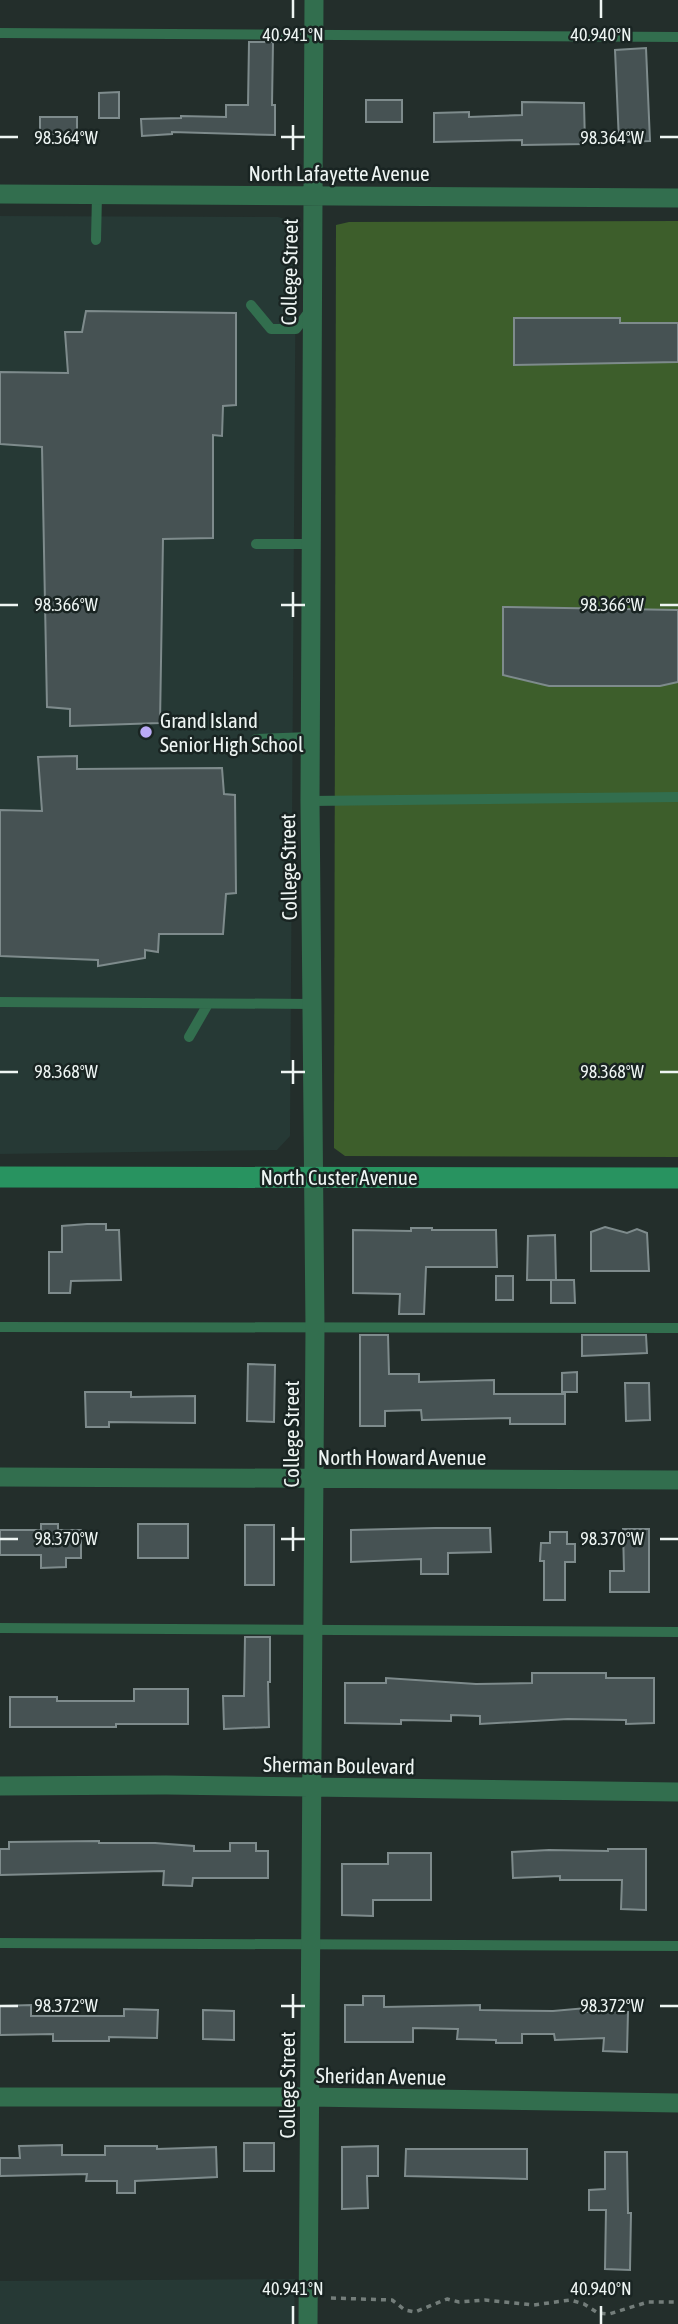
<svg xmlns="http://www.w3.org/2000/svg" width="678" height="2324" font-family="'Asap Condensed',sans-serif">
  <style>
    .built { fill: #263935 }
    .green { fill: #3d5e2b }
    .building { fill: #465253; stroke: #7e8b8c; stroke-width: 2 }
    .lines { fill: none; stroke-linecap: round; stroke-linejoin: round }
    .path { stroke: #737d7a; stroke-width: 3.5; stroke-dasharray: 5 5; stroke-linecap: butt }
    .lane { stroke: #326e4e; stroke-width: 10 }
    .street { stroke: #326e4e; stroke-width: 19 }
    .secondary { stroke: #289360; stroke-width: 21 }
    .ticks { fill: none; stroke: #eef5f3; stroke-width: 2.5 }
    .poi-dot { fill: #baaaf6; stroke: #192422; stroke-width: 2.5 }
    .labels { text-anchor: middle; dominant-baseline: central; stroke-width: 5; stroke-linejoin: round; paint-order: stroke }
    .street-label { font-size: 21px; fill: #eef5f3; stroke: #192422 }
    .poi-label { font-size: 21px; fill: #eef5f3; stroke: #192422; text-anchor: start }
    .ticks-label { font-size: 18px; text-anchor: middle; fill: #eef5f3; stroke: #192422; stroke-width: 5; stroke-linejoin: round; paint-order: stroke }
  </style>
  <rect width="100%" height="100%" fill="#232e2b"/>
  <!-- built -->
  <path class="built" d="M 0,216 L 278,217 L 296,222 L 290,1136 L 277,1150 L 0,1154 Z
    M 295,2279 L 294,2324 L 0,2324 L 0,2281 Z"/>
  <!-- green -->
  <path class="green" d="M 678,221 L 678,1157 L 345,1156 L 334,1148 L 336,225 L 349,222 Z"/>
  <!-- building -->
  <path class="building" d="M 249,42 L 273,42 L 272,105 L 275,105 L 275,135 L 172,132 L 172,134 L 142,136 L 141,119 L 181,118 L 181,116 L 226,117 L 226,105 L 248,105 Z
    M 646,48 L 650,141 L 619,142 L 615,50 Z
    M 119,92 L 119,118 L 99,118 L 99,93 Z
    M 366,100 L 402,100 L 402,122 L 366,122 Z
    M 522,102 L 584,103 L 585,144 L 522,145 L 522,140 L 434,142 L 434,113 L 469,112 L 469,117 L 522,115 Z
    M 40,117 L 77,117 L 77,134 L 40,134 Z
    M 86,311 L 236,313 L 236,405 L 223,406 L 222,436 L 213,435 L 213,538 L 163,539 L 160,723 L 70,726 L 70,709 L 47,707 L 42,447 L 0,444 L 0,372 L 68,373 L 65,332 L 82,332 Z
    M 514,318 L 620,318 L 620,323 L 678,323 L 678,362 L 514,365 Z
    M 503,607 L 678,610 L 678,682 L 660,686 L 549,686 L 503,675 Z
    M 77,756 L 77,769 L 222,768 L 224,794 L 235,795 L 236,893 L 226,894 L 223,934 L 159,934 L 158,952 L 145,950 L 145,958 L 98,966 L 98,960 L 0,956 L 0,810 L 42,811 L 38,757 Z
    M 87,1224 L 106,1224 L 106,1230 L 119,1230 L 121,1280 L 71,1281 L 70,1293 L 49,1293 L 49,1252 L 62,1252 L 62,1226 Z
    M 605,1227 L 627,1233 L 637,1229 L 647,1233 L 649,1271 L 591,1271 L 591,1232 Z
    M 411,1228 L 432,1228 L 432,1230 L 496,1230 L 497,1267 L 426,1267 L 424,1314 L 399,1314 L 400,1294 L 353,1293 L 353,1230 L 411,1231 Z
    M 555,1235 L 556,1280 L 527,1280 L 528,1236 Z
    M 496,1276 L 513,1276 L 513,1300 L 496,1300 Z
    M 551,1280 L 574,1280 L 575,1303 L 551,1303 Z
    M 360,1335 L 388,1335 L 389,1374 L 419,1374 L 419,1382 L 494,1380 L 494,1394 L 565,1394 L 565,1424 L 510,1424 L 510,1418 L 422,1420 L 421,1410 L 385,1411 L 385,1426 L 360,1426 Z
    M 582,1335 L 646,1335 L 647,1353 L 582,1356 Z
    M 248,1364 L 275,1365 L 274,1422 L 247,1421 Z
    M 577,1372 L 577,1392 L 562,1392 L 562,1373 Z
    M 625,1383 L 649,1383 L 650,1420 L 626,1421 Z
    M 85,1392 L 131,1392 L 131,1397 L 195,1396 L 195,1423 L 109,1422 L 109,1427 L 86,1427 Z
    M 41,1524 L 58,1524 L 58,1530 L 81,1530 L 81,1558 L 66,1558 L 66,1567 L 41,1568 L 41,1555 L 0,1555 L 0,1530 L 41,1530 Z
    M 138,1524 L 188,1524 L 188,1558 L 138,1558 Z
    M 245,1525 L 274,1525 L 274,1585 L 245,1585 Z
    M 435,1528 L 490,1528 L 491,1552 L 448,1553 L 448,1574 L 421,1574 L 421,1559 L 351,1562 L 351,1530 Z
    M 623,1529 L 649,1529 L 649,1592 L 610,1592 L 610,1571 L 624,1571 Z
    M 550,1532 L 567,1532 L 567,1544 L 575,1544 L 575,1562 L 565,1562 L 565,1600 L 544,1600 L 544,1561 L 540,1561 L 541,1543 L 550,1543 Z
    M 245,1637 L 270,1637 L 270,1682 L 268,1682 L 269,1727 L 224,1729 L 223,1696 L 244,1696 Z
    M 532,1673 L 606,1673 L 606,1678 L 654,1678 L 654,1723 L 626,1724 L 626,1720 L 568,1719 L 480,1724 L 480,1716 L 451,1715 L 451,1721 L 401,1720 L 401,1724 L 345,1723 L 345,1683 L 386,1683 L 386,1678 L 476,1684 L 532,1683 Z
    M 134,1689 L 188,1689 L 188,1724 L 116,1724 L 116,1727 L 10,1727 L 10,1697 L 57,1697 L 57,1701 L 134,1701 Z
    M 99,1841 L 99,1843 L 155,1843 L 194,1846 L 194,1851 L 230,1851 L 230,1843 L 256,1843 L 256,1851 L 268,1851 L 268,1878 L 193,1878 L 192,1886 L 163,1885 L 164,1871 L 0,1875 L 0,1849 L 9,1849 L 9,1842 Z
    M 608,1849 L 646,1849 L 646,1910 L 621,1909 L 622,1880 L 560,1880 L 560,1876 L 513,1878 L 512,1852 L 549,1850 L 608,1851 Z
    M 388,1853 L 431,1853 L 431,1900 L 373,1900 L 373,1916 L 342,1915 L 342,1864 L 388,1864 Z
    M 363,1996 L 384,1996 L 384,2007 L 480,2005 L 480,2010 L 553,2011 L 586,2008 L 586,2012 L 628,2012 L 627,2052 L 603,2051 L 604,2038 L 555,2040 L 554,2034 L 522,2034 L 522,2043 L 496,2043 L 496,2040 L 457,2039 L 458,2029 L 413,2028 L 413,2042 L 345,2042 L 345,2005 L 363,2005 Z
    M 31,2005 L 31,2016 L 124,2016 L 124,2009 L 158,2010 L 157,2038 L 109,2037 L 109,2041 L 53,2041 L 53,2034 L 0,2035 L 0,2006 Z
    M 203,2010 L 234,2011 L 234,2040 L 203,2039 Z
    M 244,2143 L 274,2143 L 274,2171 L 244,2171 Z
    M 62,2145 L 62,2155 L 105,2155 L 105,2146 L 157,2146 L 157,2149 L 216,2147 L 217,2177 L 135,2181 L 135,2193 L 117,2193 L 117,2181 L 86,2181 L 87,2174 L 0,2176 L 0,2158 L 20,2158 L 19,2146 Z
    M 378,2146 L 378,2176 L 367,2176 L 368,2208 L 342,2209 L 342,2147 Z
    M 406,2149 L 527,2149 L 527,2179 L 405,2176 Z
    M 605,2152 L 627,2152 L 628,2213 L 631,2213 L 630,2270 L 605,2269 L 606,2210 L 589,2210 L 589,2190 L 605,2189 Z"/>
  <g class="lines">
    <!-- path -->
    <path class="path" d="M 331,2298 L 392,2300 L 405,2310 L 415,2312 L 447,2299 L 459,2302 L 485,2300 L 534,2305 L 570,2300 L 584,2304 L 598,2313 L 609,2314 L 648,2302 L 678,2302"/>
    <!-- lane -->
    <path class="lane" d="M 0,33 L 678,37
      M 96,240 L 97,195
      M 251,305 L 271,329 L 296,329 L 311,309
      M 256,544 L 313,544
      M 256,739 L 310,737
      M 310,801 L 678,797
      M 0,1002 L 313,1004
      M 189,1037 L 208,1004
      M 0,1327 L 678,1328
      M 0,1628 L 678,1632
      M 0,1943 L 678,1946"/>
    <!-- street -->
    <path class="street" d="M 0,194 L 678,198
      M 0,1477 L 678,1480
      M 0,1786 L 166,1785 L 678,1792
      M 0,2097 L 309,2097 L 678,2103
      M 308,2324 L 315,1327 L 310,801 L 314,0"/>
    <!-- secondary -->
    <path class="secondary" d="M 0,1177 L 678,1178"/>
  </g>
  <!-- ticks -->
  <path class="ticks" d="M 293,0 L 293,18M 601,0 L 601,18M 293,125 L 293,150M 0,137 L 18,137M 281,137 L 305,137M 660,137 L 678,137M 293,592 L 293,617M 0,605 L 18,605M 281,605 L 305,605M 660,605 L 678,605M 293,1060 L 293,1084M 0,1072 L 18,1072M 281,1072 L 305,1072M 660,1072 L 678,1072M 293,1527 L 293,1551M 0,1539 L 18,1539M 281,1539 L 305,1539M 660,1539 L 678,1539M 293,1994 L 293,2018M 0,2006 L 18,2006M 281,2006 L 305,2006M 660,2006 L 678,2006M 293,2306 L 293,2324M 601,2306 L 601,2324"/>
  <!-- markers -->
  <circle class="poi-dot" cx="146" cy="732" r="7"/>
  <g class="labels">
    <!-- street labels -->
    <g class="street-label">
      <text x="339" y="173">North Lafayette Avenue</text>
      <text transform="translate(289 272) rotate(-89)">College Street</text>
      <text transform="translate(288 867) rotate(-91)">College Street</text>
      <text x="339" y="1177">North Custer Avenue</text>
      <text transform="translate(291 1434) rotate(-90)">College Street</text>
      <text x="402" y="1457">North Howard Avenue</text>
      <text transform="translate(339 1765) rotate(1)">Sherman Boulevard</text>
      <text transform="translate(381 2076) rotate(1)">Sheridan Avenue</text>
      <text transform="translate(287 2085) rotate(-90)">College Street</text>
    </g>
    <!-- poi labels -->
    <g class="poi-label">
      <text x="160" y="720">Grand Island<tspan x="160" dy="24">Senior High School</tspan></text>
    </g>
  </g>
  <g class="ticks-label">
    <text x="293" y="41">40.941°N</text>
    <text x="601" y="41">40.940°N</text>
    <text x="612" y="144">98.364°W</text>
    <text x="66" y="144">98.364°W</text>
    <text x="612" y="611">98.366°W</text>
    <text x="66" y="611">98.366°W</text>
    <text x="612" y="1078">98.368°W</text>
    <text x="66" y="1078">98.368°W</text>
    <text x="66" y="1545">98.370°W</text>
    <text x="612" y="1545">98.370°W</text>
    <text x="612" y="2012">98.372°W</text>
    <text x="66" y="2012">98.372°W</text>
    <text x="293" y="2295">40.941°N</text>
    <text x="601" y="2295">40.940°N</text>
  </g>
</svg>
